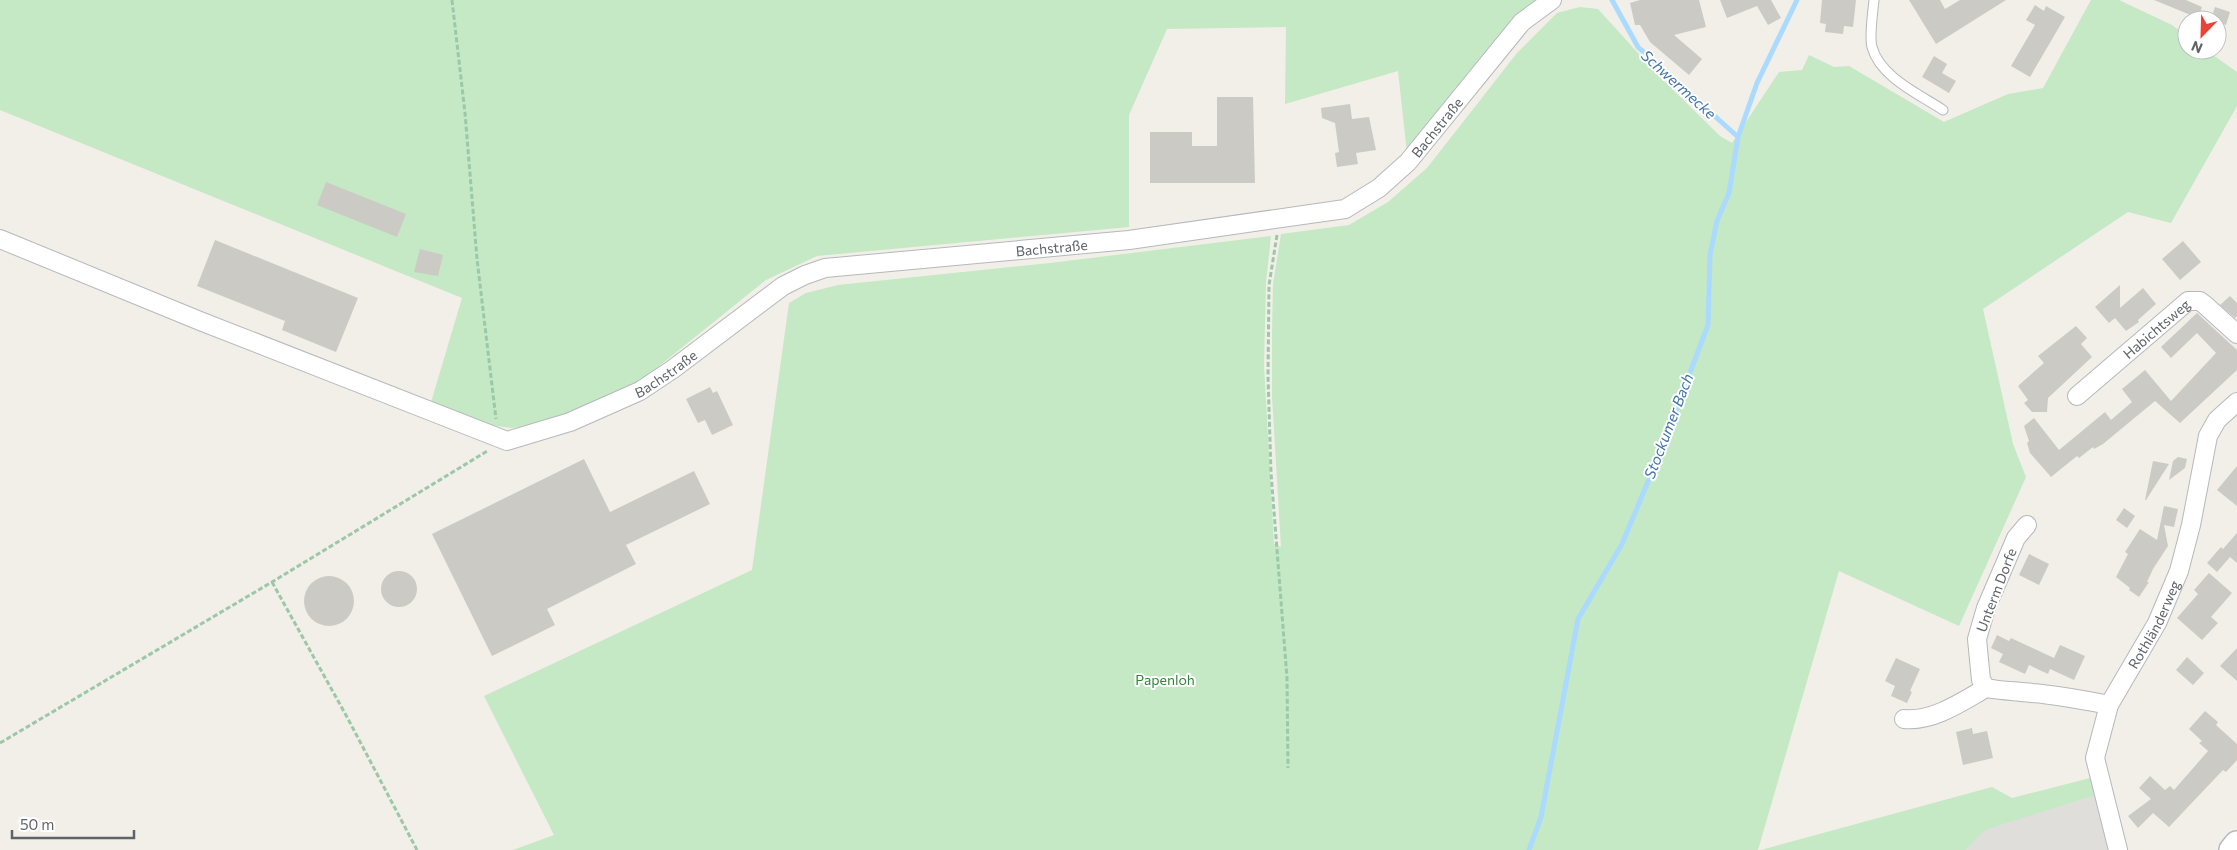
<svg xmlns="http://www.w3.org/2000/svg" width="2237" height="850" font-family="Commissioner,sans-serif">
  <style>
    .industrial { fill: #e0deda }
    .green { fill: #c5e8c5 }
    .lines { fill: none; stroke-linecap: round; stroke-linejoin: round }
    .stream { stroke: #aadaff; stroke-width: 5 }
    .building { fill: #cccac5 }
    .lane-casing { stroke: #b5b8bc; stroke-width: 11 }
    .street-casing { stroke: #b5b8bc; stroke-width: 20 }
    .secondary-casing { stroke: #b6babf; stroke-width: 28 }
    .path { stroke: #9cc7a9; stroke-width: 3; stroke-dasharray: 5 2.5; stroke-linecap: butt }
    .lane { stroke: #fff; stroke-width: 9 }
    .street { stroke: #fff; stroke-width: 18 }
    .secondary { stroke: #fff; stroke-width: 25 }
    .labels { text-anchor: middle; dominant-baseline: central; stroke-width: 4; stroke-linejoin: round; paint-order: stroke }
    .street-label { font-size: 14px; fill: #5f6368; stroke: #fff }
    .park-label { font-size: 14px; fill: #348238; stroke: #fff }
    .water-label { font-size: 15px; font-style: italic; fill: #4174aa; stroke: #fff }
  </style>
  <rect width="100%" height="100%" fill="#f1efe8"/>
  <!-- industrial -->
  <path class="industrial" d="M 2099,794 L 2111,850 L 1966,850 L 1984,830 Z"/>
  <!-- green -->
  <path class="green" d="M 0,0 L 1542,0 L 1407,153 L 1398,71 L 1285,104 L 1286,27 L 1167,29 L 1129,115 L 1129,227 L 817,256 L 766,280 L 633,387 L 573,413 L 523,427 L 511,428 L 489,425 L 429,409 L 462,298 L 0,110 Z
    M 2091,0 L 2119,0 L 2172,25 L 2187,36 L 2187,50 L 2206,50 L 2237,72 L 2237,106 L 2171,223 L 2128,212 L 1983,309 L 2013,444 L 2026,477 L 1959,626 L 1839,571 L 1758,850 L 513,850 L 554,835 L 484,696 L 752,570 L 789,303 L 806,293 L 838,285 L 1050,263 L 1271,236 L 1266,282 L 1264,365 L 1274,544 L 1281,547 L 1272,396 L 1272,333 L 1273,284 L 1281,234 L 1349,225 L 1388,202 L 1427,168 L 1517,53 L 1557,13 L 1580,7 L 1598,9 L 1657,74 L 1720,136 L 1732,143 L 1779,72 L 1802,70 L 1809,55 L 1834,67 L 1849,66 L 1944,122 L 2008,94 L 2043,88 Z
    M 2094,777 L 2099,794 L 1985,830 L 1966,850 L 1761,850 L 1992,787 L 2012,798 Z"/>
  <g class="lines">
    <!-- stream -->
    <path class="stream" d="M 1612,0 L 1638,47 L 1738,137
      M 1529,850 L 1541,817 L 1578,619 L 1622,544 L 1657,460 L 1708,325 L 1710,255 L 1717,221 L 1729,193 L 1738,137 L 1757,83 L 1797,0"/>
  </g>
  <!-- building -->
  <path class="building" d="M 1640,0 L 1699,0 L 1706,27 L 1674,35 L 1702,59 L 1689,75 L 1650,42 L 1640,25 L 1635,25 L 1630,3 Z
    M 1720,0 L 1771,0 L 1781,18 L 1768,25 L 1757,6 L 1727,18 Z
    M 1822,0 L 1856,0 L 1853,27 L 1844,26 L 1843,34 L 1825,32 L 1826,24 L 1820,23 Z
    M 1909,0 L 1940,0 L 1945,9 L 1960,0 L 2006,0 L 1936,44 Z
    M 2154,0 L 2186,0 L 2202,7 L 2198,18 Z
    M 2035,5 L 2044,11 L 2046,6 L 2065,17 L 2030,77 L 2011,66 L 2035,25 L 2026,20 Z
    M 2215,7 L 2230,12 L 2226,25 L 2211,19 Z
    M 1934,56 L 1947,64 L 1942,73 L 1956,81 L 1949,93 L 1922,77 Z
    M 1217,97 L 1253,97 L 1255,183 L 1150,183 L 1150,132 L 1192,132 L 1192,146 L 1217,146 Z
    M 1350,104 L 1352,119 L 1369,117 L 1376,150 L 1356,153 L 1358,164 L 1337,167 L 1335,153 L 1339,152 L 1335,123 L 1322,118 L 1321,108 Z
    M 326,182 L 406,214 L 397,237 L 317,205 Z
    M 215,240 L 358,298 L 336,352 L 282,330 L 285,321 L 197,286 Z
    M 2183,241 L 2201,262 L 2180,280 L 2162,259 Z
    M 420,249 L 443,255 L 438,276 L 414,272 Z
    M 2120,285 L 2120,308 L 2143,288 L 2156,304 L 2138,320 L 2139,322 L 2126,331 L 2115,318 L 2109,323 L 2095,307 Z
    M 2230,296 L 2237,303 L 2237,316 L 2235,318 L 2220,305 Z
    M 2197,313 L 2237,350 L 2237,370 L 2180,423 L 2155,401 L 2103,444 L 2094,449 L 2093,447 L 2079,458 L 2077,456 L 2051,477 L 2030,453 L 2027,443 L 2029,441 L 2024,426 L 2034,418 L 2059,450 L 2105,412 L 2111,420 L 2132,402 L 2122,389 L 2145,370 L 2171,401 L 2216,353 L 2197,333 L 2171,358 L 2161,347 Z
    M 2076,326 L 2087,338 L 2081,344 L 2092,357 L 2048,398 L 2047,412 L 2032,412 L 2024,403 L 2028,400 L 2018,386 L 2044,363 L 2038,356 Z
    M 710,387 L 713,393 L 717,391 L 733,425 L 712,435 L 705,420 L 698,423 L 686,399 Z
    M 2178,457 L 2187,459 L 2185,468 L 2169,480 L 2173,461 Z
    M 584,459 L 610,512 L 694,471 L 710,504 L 626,545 L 636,564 L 547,609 L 555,625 L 492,656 L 432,534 Z
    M 2153,461 L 2169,464 L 2146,500 L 2145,500 Z
    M 2237,466 L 2237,506 L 2217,490 Z
    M 2164,506 L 2178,509 L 2174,527 L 2164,525 L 2168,546 L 2153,569 L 2147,582 L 2149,582 L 2139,597 L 2129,590 L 2130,588 L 2116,577 L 2128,554 L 2125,552 L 2140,529 L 2157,540 Z
    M 2124,508 L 2135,516 L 2127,528 L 2116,520 Z
    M 2237,533 L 2237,563 L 2230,557 L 2217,572 L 2207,563 L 2221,547 L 2223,549 Z
    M 2029,554 L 2049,564 L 2039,585 L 2019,575 Z
    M381 589a18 18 0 1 1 36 0a18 18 0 1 1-36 0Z
    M 2209,573 L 2232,593 L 2211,617 L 2218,623 L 2202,640 L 2177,618 L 2198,594 L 2194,590 Z
    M304 601a25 25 0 1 1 50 0a25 25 0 1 1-50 0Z
    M 1997,635 L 2009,641 L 2011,638 L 2054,658 L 2060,645 L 2085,656 L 2074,680 L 2050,669 L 2048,674 L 2029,665 L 2025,674 L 1999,662 L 2003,654 L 1991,648 Z
    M 2237,648 L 2237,681 L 2220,666 Z
    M 2187,657 L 2204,673 L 2193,685 L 2176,670 Z
    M 1896,658 L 1920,669 L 1910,691 L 1912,692 L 1907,703 L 1891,696 L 1895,686 L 1885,681 Z
    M 2205,711 L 2218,722 L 2216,725 L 2237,744 L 2237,760 L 2226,772 L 2223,770 L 2169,827 L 2153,813 L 2138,828 L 2128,816 L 2151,799 L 2139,788 L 2150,776 L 2165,790 L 2170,786 L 2174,790 L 2208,751 L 2199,743 L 2202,741 L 2189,729 Z
    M 1972,728 L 1973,734 L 1987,731 L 1993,758 L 1963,765 L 1956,732 Z"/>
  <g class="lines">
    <!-- lane casing -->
    <g class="lane-casing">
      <path id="lane" d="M 1874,0 C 1873,11 1869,36 1872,47 C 1880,77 1919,94 1943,110"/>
    </g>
    <!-- street casing -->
    <g class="street-casing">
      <g id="street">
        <path id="s1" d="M 0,239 L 200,321 L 507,441 L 570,422 L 640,391 L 673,369 L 783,286 L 805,275 L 825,268 L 1129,240 L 1345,209 L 1379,188 L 1408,162 L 1522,22 L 1552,0"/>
        <path id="s2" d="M 2077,396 L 2188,301 L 2200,301 L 2205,305 L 2237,334"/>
        <path d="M 2027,525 L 2016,538 L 1986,608 L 1977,639 L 1981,680 L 1986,688 C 2002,691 2016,691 2032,693 C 2058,695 2083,700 2109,705"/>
        <path d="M 1904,719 C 1933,722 1963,701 1986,688"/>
        <path id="s3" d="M 2118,850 L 2095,758 L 2109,705 L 2157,623 L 2179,571 L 2191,525 L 2208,436 L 2217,420 L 2237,402"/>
      </g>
    </g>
    <!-- secondary casing -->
    <g class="secondary-casing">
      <path id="secondary" d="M 2232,850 L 2237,844"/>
    </g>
    <!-- path -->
    <path class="path" d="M 452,0 L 465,113 L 477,259 L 496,419
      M 1277,235 L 1269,285 L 1268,376 L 1271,473 L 1287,678 L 1288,768
      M 272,582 L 347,717 L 417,850
      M 0,743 L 272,582 L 489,450"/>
    <!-- lane -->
    <use href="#lane" class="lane"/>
    <!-- street -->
    <use href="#street" class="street"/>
    <!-- secondary -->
    <use href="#secondary" class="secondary"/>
  </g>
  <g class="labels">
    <!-- street labels -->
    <g class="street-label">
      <text stroke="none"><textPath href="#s1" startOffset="1559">Bachstraße</textPath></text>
      <text stroke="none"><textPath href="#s1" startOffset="1139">Bachstraße</textPath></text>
      <text stroke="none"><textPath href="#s2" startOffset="104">Habichtsweg</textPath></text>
      <text stroke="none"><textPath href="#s1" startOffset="719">Bachstraße</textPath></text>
      <text transform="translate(1996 590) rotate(-69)">Unterm Dorfe</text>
      <text stroke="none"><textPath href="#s3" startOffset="242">Rothländerweg</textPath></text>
    </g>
    <!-- park labels -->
    <g class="park-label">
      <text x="1165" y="679">Papenloh</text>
    </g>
    <!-- water labels -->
    <g class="water-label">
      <text transform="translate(1679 84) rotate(42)">Schwermecke</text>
      <text transform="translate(1668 426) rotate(-69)">Stockumer Bach</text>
    </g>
  </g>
  <!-- north arrow -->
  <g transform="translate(2202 35) rotate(203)"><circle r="24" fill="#ffffff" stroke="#bfc1c3"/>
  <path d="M0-4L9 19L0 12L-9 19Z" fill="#ea4335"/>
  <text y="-8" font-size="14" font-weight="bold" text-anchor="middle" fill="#5f6368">N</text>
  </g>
  <!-- scale -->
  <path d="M12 830v8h122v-8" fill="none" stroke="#5f6368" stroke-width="2.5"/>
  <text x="20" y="830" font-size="15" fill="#5f6368" stroke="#ffffff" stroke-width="4" paint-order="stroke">50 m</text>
</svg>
